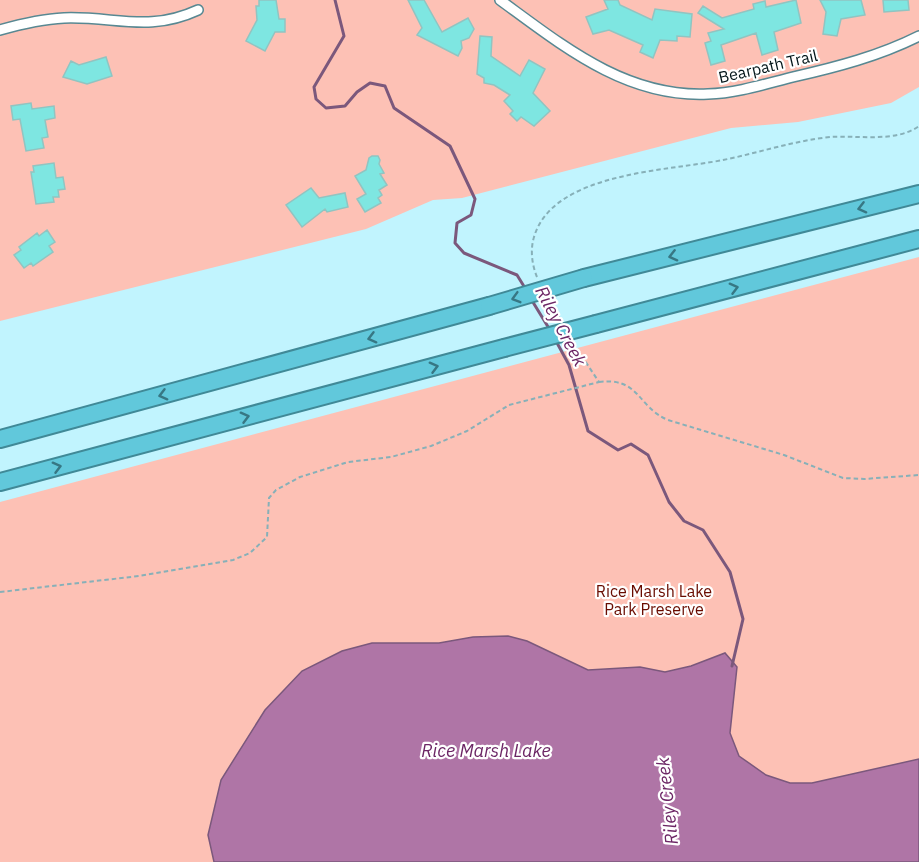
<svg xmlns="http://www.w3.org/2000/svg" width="919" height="862" font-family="'IBM Plex Sans',sans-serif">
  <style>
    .green { fill: #fdc1b5 }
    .water { fill: #af75a6; stroke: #7b587c; stroke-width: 1.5 }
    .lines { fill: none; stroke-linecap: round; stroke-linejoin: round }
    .stream { stroke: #7b587c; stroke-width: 3 }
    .building { fill: #7ee6e1; stroke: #91c4c1; stroke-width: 1.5 }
    .minor-casing { stroke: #588892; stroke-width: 12 }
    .motorway-casing { stroke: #408997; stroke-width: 20 }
    .path { stroke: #87b0b8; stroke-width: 2; stroke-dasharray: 4.5 3; stroke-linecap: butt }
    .minor { stroke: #fff; stroke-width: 9 }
    .motorway { stroke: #61c8db; stroke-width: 16 }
    .motorway-bridge-casing { stroke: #408997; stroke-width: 20; stroke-linecap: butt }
    .motorway-bridge { stroke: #61c8db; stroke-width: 16 }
    .oneway { stroke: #377784 }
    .labels { text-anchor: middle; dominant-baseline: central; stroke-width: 4.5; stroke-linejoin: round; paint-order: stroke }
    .street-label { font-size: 16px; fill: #031519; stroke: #fff }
    .park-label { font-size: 16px; fill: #690c00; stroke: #fff }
    .water-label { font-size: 18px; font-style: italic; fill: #6c2665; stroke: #fff }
  </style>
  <rect width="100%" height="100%" fill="#c1f4fe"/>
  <!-- green -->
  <path class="green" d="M 0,0 L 919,0 L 919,87 L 891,103 L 798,122 L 731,128 L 462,198 L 433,200 L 366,229 L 0,321 Z
    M 919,257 L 919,862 L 0,862 L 0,502 Z"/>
  <!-- water -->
  <path class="water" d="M 508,636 L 527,641 L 588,670 L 640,667 L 665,672 L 691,666 L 725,653 L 737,667 L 730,733 L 739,756 L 766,775 L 790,783 L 812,783 L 919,759 L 919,862 L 214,862 L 208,835 L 221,780 L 265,710 L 302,671 L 342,651 L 372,643 L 439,643 L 473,637 Z"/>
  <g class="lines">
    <!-- stream -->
    <path class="stream" d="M 335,0 L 344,36 L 314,87 L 316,99 L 326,108 L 345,106 L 357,92 L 370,83 L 385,86 L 394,108 L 450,146 L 475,199 L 471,215 L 457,223 L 455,243 L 464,253 L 517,275 L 525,288
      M 531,299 L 550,330
      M 556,341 L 569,365 L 588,431 L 618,450 L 631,444 L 648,455 L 669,502 L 684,521 L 703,530 L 730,572 L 743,619 L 732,666"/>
  </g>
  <!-- building -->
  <path class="building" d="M 259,0 L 276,0 L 279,19 L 285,19 L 285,32 L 275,32 L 265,51 L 246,41 L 257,20 L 256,6 L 259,6 Z
    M 408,0 L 424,0 L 442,32 L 468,18 L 474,29 L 469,38 L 461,41 L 462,48 L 458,56 L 417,35 L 422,28 Z
    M 604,0 L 618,0 L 620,5 L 652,20 L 655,9 L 692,14 L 690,37 L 677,36 L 677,41 L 660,40 L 653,58 L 640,52 L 643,45 L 609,30 L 593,34 L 586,17 L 608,9 Z
    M 796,0 L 801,23 L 774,32 L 778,50 L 762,55 L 756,33 L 721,45 L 725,61 L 711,65 L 705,43 L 711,41 L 708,33 L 724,29 L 698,13 L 703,6 L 722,18 L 754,9 L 753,4 L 765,1 L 766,7 Z
    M 820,0 L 861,0 L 865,15 L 841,19 L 837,36 L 823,34 L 826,12 Z
    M 883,0 L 908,0 L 909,10 L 884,12 Z
    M 480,36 L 492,37 L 491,56 L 520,76 L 529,60 L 545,69 L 533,93 L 550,111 L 534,126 L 521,117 L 517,121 L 510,114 L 513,111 L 504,101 L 510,95 L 494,85 L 484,83 L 484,78 L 477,74 Z
    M 106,57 L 112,76 L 87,84 L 63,77 L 71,61 L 79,65 Z
    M 31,103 L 32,109 L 54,106 L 55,118 L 45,120 L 48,137 L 42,138 L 44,148 L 26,151 L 20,119 L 13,120 L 11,106 Z
    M 372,156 L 378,156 L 380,160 L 379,164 L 384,173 L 380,174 L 387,185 L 379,190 L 382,195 L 378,198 L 381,203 L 365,212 L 357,199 L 366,194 L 355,176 L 366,170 L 369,158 Z
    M 54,163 L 56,178 L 63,177 L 65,189 L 58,190 L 59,197 L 53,197 L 54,202 L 36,204 L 31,172 L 34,172 L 33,166 Z
    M 311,188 L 319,198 L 345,193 L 348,207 L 327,212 L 325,209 L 302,227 L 286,205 Z
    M 47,230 L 55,242 L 49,246 L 53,252 L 33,266 L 31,263 L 24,268 L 14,255 L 21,250 L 19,247 L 37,233 L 39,236 Z"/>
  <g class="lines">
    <!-- minor casing -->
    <g class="minor-casing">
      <path id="minor" d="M 500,0 C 563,46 626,98 708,94 C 737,93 765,84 793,77 C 837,67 879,56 919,36
        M 0,30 C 21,24 42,19 64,18 C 115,16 148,33 198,10"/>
    </g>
    <!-- motorway casing -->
    <g class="motorway-casing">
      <path id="motorway" d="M 584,278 L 919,194
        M 596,324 L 919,239
        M 0,439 L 489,306
        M 0,482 L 504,348"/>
    </g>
    <!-- path -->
    <path class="path" d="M 537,277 C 532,265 530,250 534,237 C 553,172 668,171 723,160 C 758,153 793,141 830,137 C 857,135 896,143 919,126
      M 550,301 L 560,319
      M 599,382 C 640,377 637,407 668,420 L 784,455 L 843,478 L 864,479 L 919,475
      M 0,592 L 139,576 L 233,560 L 250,553 L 267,537 L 269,498 L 276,490 L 300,477 L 348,462 L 391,457 L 431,446 L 467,431 L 509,405 L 599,382 L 573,343"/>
    <!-- minor -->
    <use href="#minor" class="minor"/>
    <!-- motorway -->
    <use href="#motorway" class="motorway"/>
    <!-- motorway-bridge casing -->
    <g class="motorway-bridge-casing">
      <path id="motorway-bridge" d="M 489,306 L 584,278
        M 504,348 L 596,324"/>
    </g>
    <!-- motorway-bridge -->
    <use href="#motorway-bridge" class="motorway-bridge"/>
  </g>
  <!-- one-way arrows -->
  <defs><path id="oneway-chevron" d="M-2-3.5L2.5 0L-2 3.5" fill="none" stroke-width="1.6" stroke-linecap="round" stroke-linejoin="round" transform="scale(1.5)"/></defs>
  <g class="oneway">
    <use href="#oneway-chevron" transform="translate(862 208) rotate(166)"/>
    <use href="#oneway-chevron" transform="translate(673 256) rotate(166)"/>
    <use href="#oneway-chevron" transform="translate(734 288) rotate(-15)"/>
    <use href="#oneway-chevron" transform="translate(516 298) rotate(164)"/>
    <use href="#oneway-chevron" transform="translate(372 338) rotate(165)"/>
    <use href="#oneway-chevron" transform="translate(434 367) rotate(-15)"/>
    <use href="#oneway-chevron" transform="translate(163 395) rotate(165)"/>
    <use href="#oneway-chevron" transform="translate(245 417) rotate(-15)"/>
    <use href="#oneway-chevron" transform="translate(57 467) rotate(-15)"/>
  </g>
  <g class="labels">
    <!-- street labels -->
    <g class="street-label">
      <text transform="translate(768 66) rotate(-13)">Bearpath Trail</text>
    </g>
    <!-- park labels -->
    <g class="park-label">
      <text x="654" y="591">Rice Marsh Lake<tspan x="654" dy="18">Park Preserve</tspan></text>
    </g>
    <!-- water labels -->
    <g class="water-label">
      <text transform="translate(561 326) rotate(62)">Riley Creek</text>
      <text x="486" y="750">Rice Marsh Lake</text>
      <text transform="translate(667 801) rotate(-96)">Riley Creek</text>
    </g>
  </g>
</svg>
